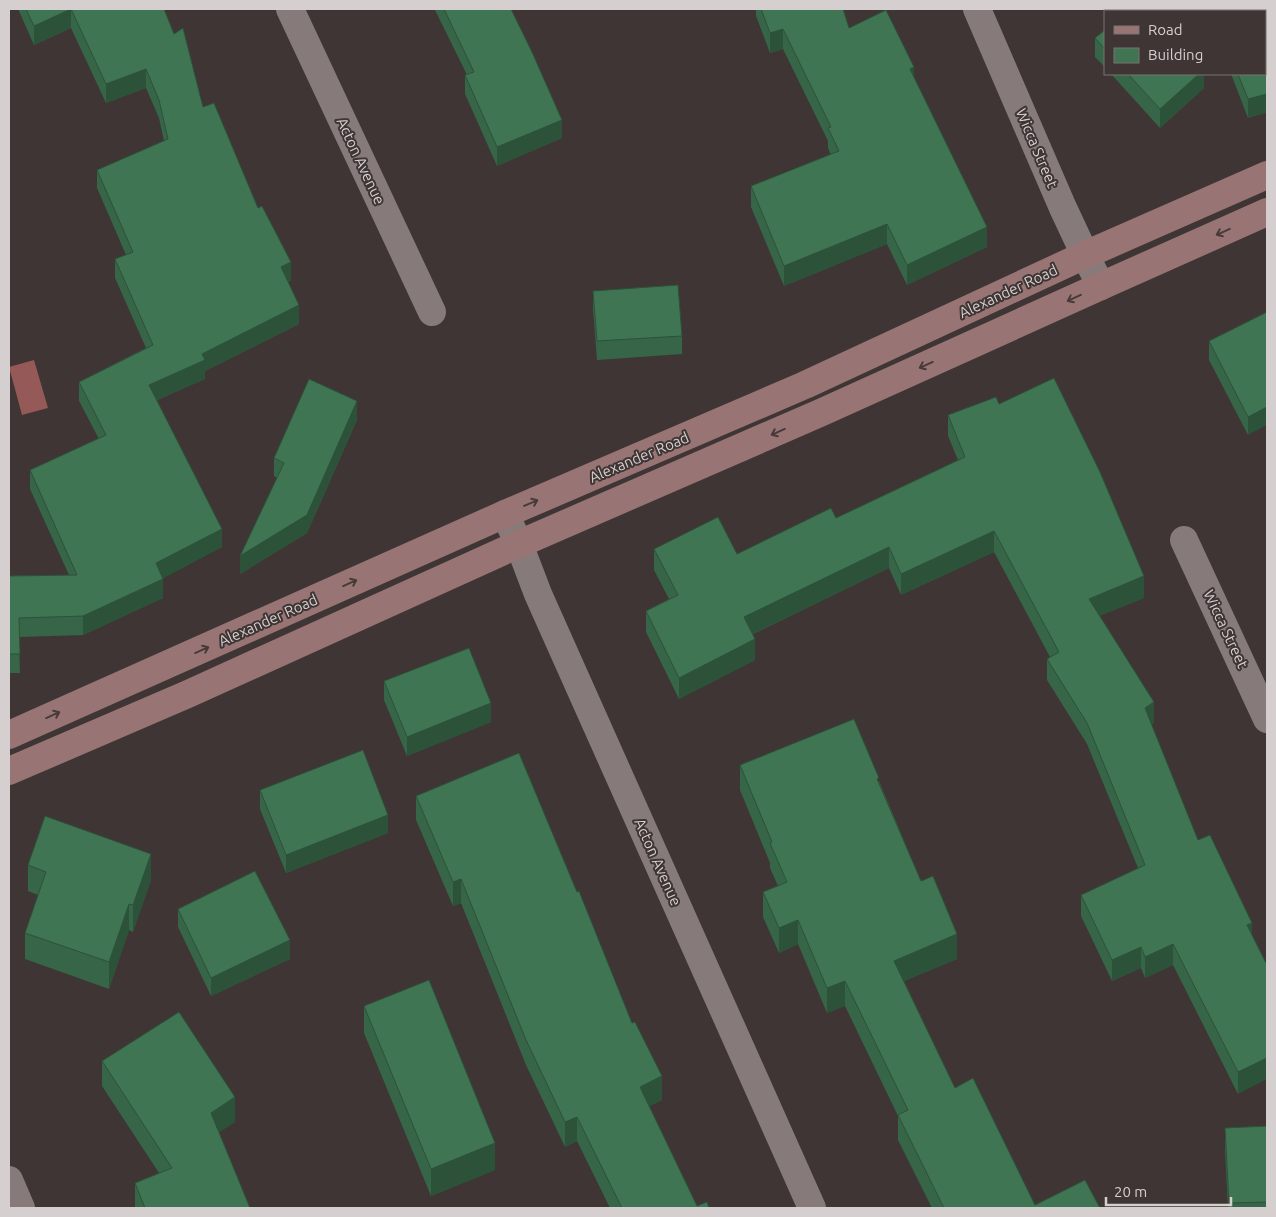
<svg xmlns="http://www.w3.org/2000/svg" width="1276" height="1217" font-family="Ubuntu,sans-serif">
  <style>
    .water { fill: #955957 }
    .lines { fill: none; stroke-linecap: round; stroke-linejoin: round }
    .minor { stroke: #867b7a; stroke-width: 28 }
    .secondary { stroke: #987574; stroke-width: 28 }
    .wall { fill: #366547 }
    .shaded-wall { fill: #2c5239 }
    .building { fill: #3f7552; stroke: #2c5239 }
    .oneway { stroke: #473b3a }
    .labels { text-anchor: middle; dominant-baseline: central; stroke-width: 4; stroke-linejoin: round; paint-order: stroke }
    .street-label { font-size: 15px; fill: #d6cfcf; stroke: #3e3534 }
  </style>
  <rect width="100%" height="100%" fill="#3e3534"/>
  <!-- water -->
  <path class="water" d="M 34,360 L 48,408 L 22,415 L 9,367 Z"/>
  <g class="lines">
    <!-- minor -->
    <path class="minor" d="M 290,9 L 432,312
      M 977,9 L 1063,208 L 1085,255 L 1101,286
      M 505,514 L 519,544 L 538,594 L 812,1208
      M 1184,540 L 1267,719
      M 9,1180 L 21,1208"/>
    <!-- secondary -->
    <path class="secondary" d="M 9,735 L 505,514 L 805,385 L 1085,255 L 1267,175
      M 9,771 L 188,694 L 519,544 L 820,413 L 1101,286 L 1267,212"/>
  </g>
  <!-- wall -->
  <path class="wall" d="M 18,9 L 164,9 L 203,107 L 258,208 L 291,280 L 288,282 L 299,324 L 205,371 L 205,379 L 157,400 L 222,547 L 163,578 L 163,598 L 83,635 L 19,637 L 20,673 L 9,673 L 9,576 L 69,575 L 30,489 L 30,470 L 99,439 L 79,401 L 79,382 L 146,348 L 115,278 L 115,259 L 126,255 L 97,188 L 97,170 L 164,141 L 159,118 L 146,88 L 106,103 L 71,28 L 34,45 Z
    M 435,9 L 511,9 L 562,138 L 497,166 L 465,94 L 465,75 L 467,75 L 435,10 Z
    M 756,9 L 843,9 L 849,28 L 914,79 L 987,247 L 907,285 L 887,244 L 784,286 L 751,207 L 751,186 L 831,155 L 828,148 L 828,141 L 783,49 L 770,53 L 756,16 Z
    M 1204,9 L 1267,9 L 1267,112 L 1248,118 L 1231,74 L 1265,74 L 1265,11 L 1205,11 Z
    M 1105,30 L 1105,67 L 1095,57 L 1095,38 Z
    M 1111,74 L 1204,74 L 1204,88 L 1160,128 Z
    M 593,291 L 682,336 L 682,354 L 597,360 L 593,309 Z
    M 1267,313 L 1248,435 L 1209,360 L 1209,341 Z
    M 999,404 L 1144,598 L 1099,616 L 1154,723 L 1151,725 L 1198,840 L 1252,923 L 1238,1094 L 1173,965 L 1145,978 L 1141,968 L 1112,981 L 1081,916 L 1081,895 L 1138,868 L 1087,744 L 1047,680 L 1047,659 L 1050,657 L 994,552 L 901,595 L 889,568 L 753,634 L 755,660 L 679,699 L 646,632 L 646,611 L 669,599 L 654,570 L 654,549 L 737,554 L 836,518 L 958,460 L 948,436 L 948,415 Z
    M 357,420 L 307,533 L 240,574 L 277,478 L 274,476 L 274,458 Z
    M 384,681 L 491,722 L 407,756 L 384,700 Z
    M 740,765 L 879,781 L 921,881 L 957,959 L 904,981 L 955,1088 L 1035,1205 L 1100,1208 L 932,1208 L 898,1140 L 898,1116 L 845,1006 L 827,1013 L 798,944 L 779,953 L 763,917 L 763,892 L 778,886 L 770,868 L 770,863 L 740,790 Z
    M 260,790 L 388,833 L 286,873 L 260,809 Z
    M 416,796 L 662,1100 L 649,1106 L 697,1206 L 709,1208 L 610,1208 L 577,1141 L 565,1147 L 526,1065 L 461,903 L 453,906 L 416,820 Z
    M 28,865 L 151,880 L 133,932 L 129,930 L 109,989 L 25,959 L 25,933 L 38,895 L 28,891 Z
    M 178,909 L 290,959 L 211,996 L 178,927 Z
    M 364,1006 L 495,1170 L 431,1196 L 364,1033 Z
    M 102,1061 L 235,1122 L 219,1132 L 250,1208 L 135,1208 L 135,1183 L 159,1173 L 102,1086 Z
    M 1267,1126 L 1267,1208 L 1228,1208 L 1225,1151 L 1225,1128 Z"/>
  <!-- shaded-wall -->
  <path class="shaded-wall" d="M 71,9 L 71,28 L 34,45 L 34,26 Z
    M 783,29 L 783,49 L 770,53 L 770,33 Z
    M 914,67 L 914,87 L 910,69 Z
    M 146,69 L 146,88 L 106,103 L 106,84 Z
    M 1199,74 L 1204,74 L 1204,88 L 1160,128 L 1160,109 Z
    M 1267,94 L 1267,112 L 1248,118 L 1248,99 Z
    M 562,120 L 562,138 L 497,166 L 497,147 Z
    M 887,224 L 887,244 L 784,286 L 784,266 Z
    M 987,227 L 987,247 L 907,285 L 907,265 Z
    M 291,262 L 291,280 L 281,285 L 281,267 Z
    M 299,305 L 299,324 L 205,371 L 205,379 L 149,403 L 149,385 L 202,354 Z
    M 357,401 L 357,420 L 307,533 L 240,574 L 240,556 Z
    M 1267,407 L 1267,425 L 1248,435 L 1248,417 Z
    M 222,529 L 222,547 L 156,582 L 156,563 Z
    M 994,531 L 994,552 L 901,595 L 901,574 Z
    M 889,547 L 889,568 L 744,638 L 744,617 Z
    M 1144,576 L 1144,598 L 1089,620 L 1089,599 Z
    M 163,579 L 163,598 L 83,635 L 83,616 Z
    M 755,639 L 755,660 L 679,699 L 679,678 Z
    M 1154,702 L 1154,723 L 1145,729 L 1145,708 Z
    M 491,703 L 491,722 L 407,756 L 407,737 Z
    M 388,815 L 388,833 L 286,873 L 286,855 Z
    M 151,854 L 151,880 L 133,932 L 133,905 Z
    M 461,879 L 461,903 L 453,906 L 453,882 Z
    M 129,904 L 129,930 L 109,989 L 109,962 Z
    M 798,920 L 798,944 L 779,953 L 779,928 Z
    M 1252,923 L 1252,944 L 1247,925 Z
    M 957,934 L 957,959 L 894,985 L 894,961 Z
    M 290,940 L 290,959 L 211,996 L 211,978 Z
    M 1173,944 L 1173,965 L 1145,978 L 1145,957 Z
    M 1141,947 L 1141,968 L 1112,981 L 1112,960 Z
    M 845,981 L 845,1006 L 827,1013 L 827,988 Z
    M 1267,1058 L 1267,1079 L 1238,1094 L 1238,1072 Z
    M 662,1076 L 662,1100 L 640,1111 L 640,1087 Z
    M 235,1097 L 235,1122 L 211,1137 L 211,1113 Z
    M 577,1117 L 577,1141 L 565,1147 L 565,1122 Z
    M 495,1143 L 495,1170 L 431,1196 L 431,1169 Z"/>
  <!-- building -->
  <path class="building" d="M 26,9 L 164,9 L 174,34 L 183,28 L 203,107 L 214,103 L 258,208 L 262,206 L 291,262 L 281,267 L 299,305 L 202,354 L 205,360 L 149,385 L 222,529 L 156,563 L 163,579 L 83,616 L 19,618 L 20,654 L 9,654 L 9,576 L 77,575 L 30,470 L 106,435 L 79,382 L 153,345 L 115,259 L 133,252 L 97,170 L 168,139 L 159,100 L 146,69 L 106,84 L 71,9 L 34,26 Z
    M 444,9 L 511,9 L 532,52 L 562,120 L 497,147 L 465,75 L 474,72 Z
    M 761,9 L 843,9 L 849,28 L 886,10 L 914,67 L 910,69 L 987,227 L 907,265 L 887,224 L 784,266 L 751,186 L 839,151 L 828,128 L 831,127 L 783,29 L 770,33 Z
    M 1128,9 L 1149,9 L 1152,11 L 1125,11 Z
    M 1212,9 L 1267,9 L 1267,94 L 1248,99 L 1238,74 L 1265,74 L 1265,11 L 1213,11 Z
    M 1105,30 L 1105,49 L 1095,38 Z
    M 1128,74 L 1199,74 L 1160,109 Z
    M 678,285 L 682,336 L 597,341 L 593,291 Z
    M 1267,312 L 1267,407 L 1248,417 L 1209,341 Z
    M 1054,378 L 1100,472 L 1144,576 L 1089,599 L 1154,702 L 1145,708 L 1198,840 L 1210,835 L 1252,923 L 1247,925 L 1267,965 L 1267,1058 L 1238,1072 L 1173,944 L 1145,957 L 1141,947 L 1112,960 L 1081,895 L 1145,865 L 1087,723 L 1047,659 L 1059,652 L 994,531 L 901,574 L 889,547 L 744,617 L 755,639 L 679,678 L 646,611 L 678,595 L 654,549 L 718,517 L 737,554 L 831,508 L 836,518 L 965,457 L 948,415 L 996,397 L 999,404 Z
    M 309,379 L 357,401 L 307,515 L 240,556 L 284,463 L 274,458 Z
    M 469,648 L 491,703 L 407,737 L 384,681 Z
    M 854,719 L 879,778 L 877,779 L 921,881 L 933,876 L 957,934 L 894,961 L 955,1088 L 973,1078 L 1035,1205 L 1085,1180 L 1100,1208 L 944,1208 L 898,1115 L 908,1110 L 845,981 L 827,988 L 798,920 L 779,928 L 763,892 L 787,882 L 770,843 L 772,842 L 740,765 Z
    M 363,750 L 388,815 L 286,855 L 260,790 Z
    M 519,753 L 577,892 L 579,891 L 632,1023 L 635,1022 L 662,1076 L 640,1087 L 697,1206 L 707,1202 L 709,1208 L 622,1208 L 577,1117 L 565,1122 L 526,1040 L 461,879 L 453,882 L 416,796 Z
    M 45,816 L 151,854 L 133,905 L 129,904 L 109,962 L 25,933 L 46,872 L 28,865 Z
    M 255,871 L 290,940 L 211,978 L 178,909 Z
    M 429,980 L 495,1143 L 431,1169 L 364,1006 Z
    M 179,1012 L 235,1097 L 211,1113 L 250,1208 L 145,1208 L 135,1183 L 172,1168 L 102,1061 Z
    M 1267,1126 L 1267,1202 L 1229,1203 L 1225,1128 Z"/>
  <!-- one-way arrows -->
  <defs><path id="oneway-shaft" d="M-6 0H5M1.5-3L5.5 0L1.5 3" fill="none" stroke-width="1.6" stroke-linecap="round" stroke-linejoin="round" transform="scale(1.25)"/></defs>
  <g class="oneway">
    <use href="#oneway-shaft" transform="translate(1223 232) rotate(156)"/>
    <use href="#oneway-shaft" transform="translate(1074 298) rotate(155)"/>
    <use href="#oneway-shaft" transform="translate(926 365) rotate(156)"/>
    <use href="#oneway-shaft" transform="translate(778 432) rotate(156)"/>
    <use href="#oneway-shaft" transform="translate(531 503) rotate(-23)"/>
    <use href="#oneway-shaft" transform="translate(350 583) rotate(-24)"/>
    <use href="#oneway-shaft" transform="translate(202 650) rotate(-24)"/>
    <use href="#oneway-shaft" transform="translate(53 715) rotate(-24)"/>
  </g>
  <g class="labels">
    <!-- street labels -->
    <g class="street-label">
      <text transform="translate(1037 148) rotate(67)">Wicca Street</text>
      <text transform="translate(361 161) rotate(65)">Acton Avenue</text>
      <text transform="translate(1008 291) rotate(-25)">Alexander Road</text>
      <text transform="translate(639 457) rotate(-23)">Alexander Road</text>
      <text transform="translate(268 620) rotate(-24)">Alexander Road</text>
      <text transform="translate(1226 629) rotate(65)">Wicca Street</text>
      <text transform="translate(658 862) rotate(66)">Acton Avenue</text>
    </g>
  </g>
  <!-- border -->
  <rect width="1276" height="1217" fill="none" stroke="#d6cfcf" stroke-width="20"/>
  <!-- legend -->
  <rect x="1104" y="10" width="162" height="65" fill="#3e3534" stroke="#7b7372"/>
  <rect x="1114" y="26" width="25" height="8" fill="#987574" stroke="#7b7372"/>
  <text x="1148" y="35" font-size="15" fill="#d6cfcf">Road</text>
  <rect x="1114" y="48" width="25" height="15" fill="#3f7552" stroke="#7b7372"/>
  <text x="1148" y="60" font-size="15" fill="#d6cfcf">Building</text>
  <!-- scale -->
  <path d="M1106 1197v8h125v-8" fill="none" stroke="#d6cfcf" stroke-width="2.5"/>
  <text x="1114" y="1197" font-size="15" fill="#d6cfcf" stroke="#3e3534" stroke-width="4" paint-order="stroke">20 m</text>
</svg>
